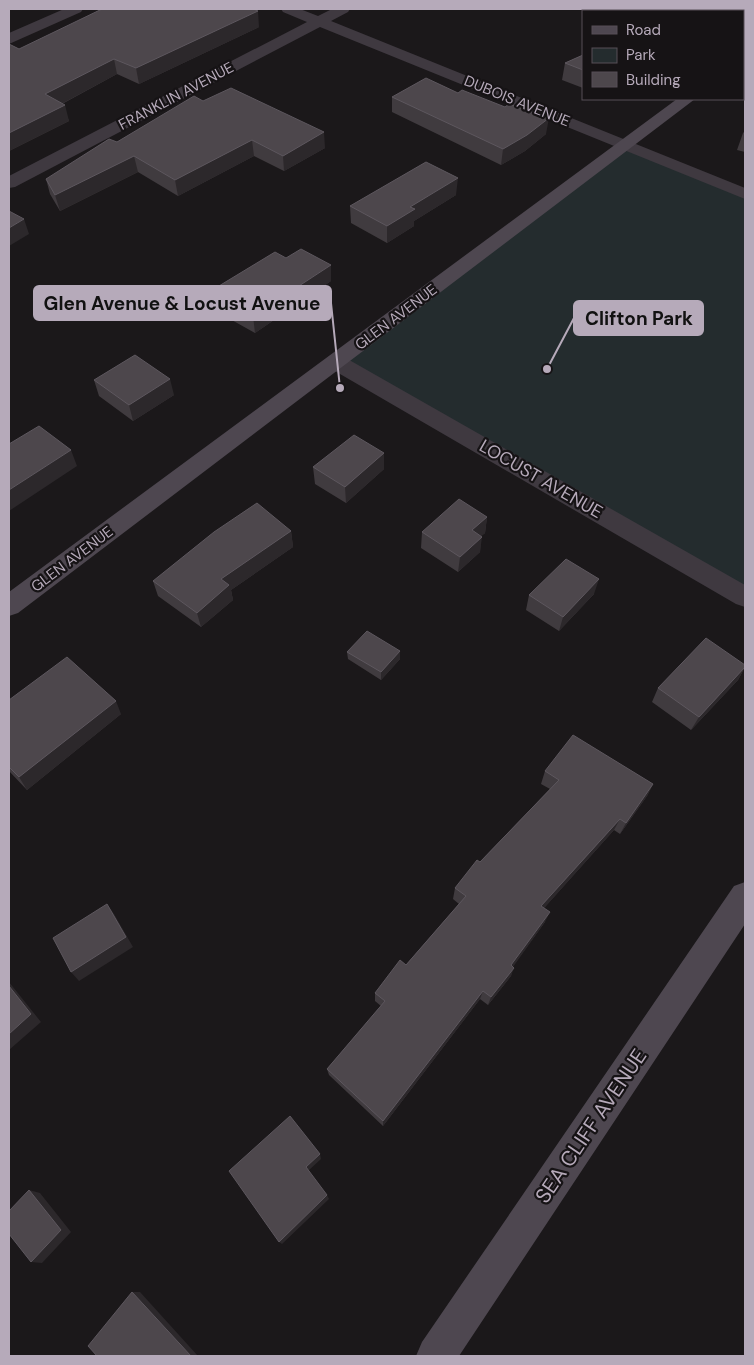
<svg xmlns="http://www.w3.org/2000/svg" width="754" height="1365" font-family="'DM Sans',sans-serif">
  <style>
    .green { fill: #242c2e }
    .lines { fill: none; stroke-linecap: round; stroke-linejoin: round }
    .street { fill: #3f3940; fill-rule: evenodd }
    .secondary { fill: #4e4750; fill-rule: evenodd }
    .wall { fill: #403b3f }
    .shaded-wall { fill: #2c282b }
    .building { fill: #4d474c; stroke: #5d575e }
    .labels { text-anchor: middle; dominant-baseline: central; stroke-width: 4.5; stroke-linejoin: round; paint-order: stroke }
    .far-street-label { font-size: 15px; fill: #b6aaba; stroke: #161315 }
    .street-label { font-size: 18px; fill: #b6aaba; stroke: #161315 }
    .near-street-label { font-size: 21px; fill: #b6aaba; stroke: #161315 }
    .leader { fill: none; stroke: #b6aaba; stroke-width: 2 }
    .callout-dot { fill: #b6aaba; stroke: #161315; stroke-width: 2 }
    .callout { fill: #b6aaba; stroke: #b6aaba; stroke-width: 2 }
    .callout-label { font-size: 19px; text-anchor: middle; font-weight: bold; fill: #111 }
  </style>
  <rect width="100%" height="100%" fill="#1b181a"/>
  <!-- green -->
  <path class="green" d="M 625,145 L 745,194 L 745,597 L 336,362 Z"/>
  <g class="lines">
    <!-- street -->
    <path class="street" d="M 64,9 L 83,9 L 81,12 L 9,44 L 9,33 Z
      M 281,9 L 300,9 L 318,16 L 332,9 L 350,9 L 348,12 L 331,21 L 745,188 L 745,199 L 320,27 L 15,187 L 9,188 L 9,176 L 307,22 L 283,12 Z
      M 336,355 L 344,357 L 745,585 L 745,607 L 736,604 L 328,367 L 325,362 L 328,357 Z"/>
    <!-- secondary -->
    <path class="secondary" d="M 745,50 L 745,61 L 743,62 L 743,51 Z
      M 677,99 L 695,99 L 18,613 L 9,616 L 9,592 Z
      M 745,882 L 745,924 L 459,1356 L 416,1356 L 422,1342 L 734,886 Z"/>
  </g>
  <!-- wall -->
  <path class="wall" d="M 259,27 L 139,84 L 117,74 L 62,104 L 69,121 L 9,151 L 9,44 L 19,49 Z
    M 583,55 L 583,88 L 562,80 L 565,63 Z
    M 392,97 L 546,134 L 525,151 L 501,165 L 392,112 Z
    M 203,101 L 325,148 L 284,171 L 254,156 L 178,196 L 138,172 L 60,211 L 50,194 L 46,179 L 117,142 Z
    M 745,131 L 745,152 L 737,150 L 743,133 Z
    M 456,195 L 414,221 L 414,226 L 387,243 L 351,223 L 350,206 Z
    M 331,281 L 255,333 L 212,309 L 209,292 Z
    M 94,380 L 174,395 L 133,421 L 99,396 Z
    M 384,453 L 384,469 L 346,503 L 315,484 L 313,467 Z
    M 487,517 L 485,533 L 481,536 L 480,552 L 458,572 L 421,548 L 422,532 Z
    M 291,531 L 293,547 L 231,590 L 233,600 L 201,627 L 158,596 L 153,581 Z
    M 594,594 L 559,631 L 526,610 L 529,595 Z
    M 400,651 L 400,659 L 381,680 L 348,659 L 347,652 Z
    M 745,665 L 745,667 L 738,680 L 691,730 L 652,702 L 658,688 Z
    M 9,700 L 121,714 L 27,790 L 9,771 Z
    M 545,771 L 653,784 L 647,796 L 620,834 L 614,830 L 544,908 L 545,922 L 513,966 L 511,976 L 488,1005 L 480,999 L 383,1126 L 329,1075 L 327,1069 L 381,1006 L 375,1001 L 375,993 L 406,965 L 459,904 L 453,899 L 455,888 L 550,789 L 541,784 Z"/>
  <!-- shaded-wall -->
  <path class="shaded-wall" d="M 705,9 L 722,9 L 719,11 L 702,11 Z
    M 258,11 L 259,27 L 139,84 L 136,68 Z
    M 114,59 L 117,74 L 50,110 L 45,94 Z
    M 65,105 L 69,121 L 9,151 L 9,133 Z
    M 549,118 L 546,134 L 525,151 L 501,165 L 503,149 Z
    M 324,132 L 325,148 L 284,171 L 283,156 Z
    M 252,140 L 254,156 L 178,196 L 175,180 Z
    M 134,156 L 138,172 L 60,211 L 55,195 Z
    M 458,178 L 456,195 L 414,221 L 414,226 L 387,243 L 387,226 L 410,207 Z
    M 24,219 L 29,234 L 9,246 L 9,228 Z
    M 331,265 L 331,281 L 255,333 L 253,316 Z
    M 170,379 L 174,395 L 133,421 L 129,405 Z
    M 71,450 L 77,466 L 9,511 L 9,490 Z
    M 384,453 L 384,469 L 346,503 L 345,487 Z
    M 487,517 L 485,533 L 470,546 L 472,530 Z
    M 291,531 L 293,547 L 231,590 L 233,600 L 201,627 L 197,613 L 221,579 Z
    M 482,537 L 480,552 L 458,572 L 460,557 Z
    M 599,579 L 594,594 L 559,631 L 563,617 Z
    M 400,651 L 400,659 L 381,680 L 381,672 Z
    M 745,667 L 738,680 L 691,730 L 699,717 Z
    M 116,701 L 121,714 L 27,790 L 19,777 Z
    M 653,784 L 647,796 L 620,834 L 626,823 Z
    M 620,819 L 614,830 L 537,916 L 541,906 Z
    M 107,904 L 114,914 L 133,947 L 79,981 L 71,972 Z
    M 550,912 L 545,922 L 508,974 L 511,965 Z
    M 514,968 L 511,976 L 488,1005 L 491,997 Z
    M 9,982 L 41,1022 L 9,1050 Z
    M 483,991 L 480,999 L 383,1126 L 383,1121 Z
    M 320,1154 L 321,1159 L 308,1171 L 306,1167 Z
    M 29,1190 L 40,1193 L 71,1232 L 42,1263 L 31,1262 Z
    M 327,1195 L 329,1199 L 282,1244 L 279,1242 Z
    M 132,1292 L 140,1292 L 198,1356 L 191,1356 Z"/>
  <!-- building -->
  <path class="building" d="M 102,9 L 253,9 L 258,11 L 136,68 L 114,59 L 45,94 L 65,105 L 9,133 L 9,44 L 19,49 Z
    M 655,9 L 705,9 L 702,11 L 651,11 Z
    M 583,55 L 583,70 L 565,63 Z
    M 426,78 L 458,93 L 462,90 L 505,107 L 509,104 L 549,118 L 527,135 L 503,149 L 392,97 Z
    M 231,88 L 324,132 L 283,156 L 252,140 L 175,180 L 134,156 L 55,195 L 46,179 L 109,139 L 117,142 L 194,96 L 203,101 Z
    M 426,162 L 458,178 L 410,207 L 415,209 L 387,226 L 350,206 Z
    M 9,211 L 24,219 L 9,228 Z
    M 301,249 L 331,265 L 253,316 L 209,292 L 275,252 L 286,258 Z
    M 135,355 L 170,379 L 129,405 L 94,380 Z
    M 39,426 L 71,450 L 9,490 L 9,444 Z
    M 354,435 L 384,453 L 345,487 L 313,467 Z
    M 459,499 L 487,517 L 472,530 L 482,537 L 460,557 L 422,532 Z
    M 257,503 L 291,531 L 221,579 L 229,585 L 197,613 L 153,581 L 214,532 Z
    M 566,559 L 599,579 L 563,617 L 529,595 Z
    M 367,631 L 400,651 L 381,672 L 347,652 Z
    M 706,638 L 745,665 L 745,667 L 699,717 L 658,688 Z
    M 67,657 L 116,701 L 19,777 L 9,767 L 9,700 Z
    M 573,735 L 653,784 L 626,823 L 620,819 L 541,906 L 550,912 L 511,965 L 514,968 L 491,997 L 483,991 L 383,1121 L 327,1069 L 385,1001 L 375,993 L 400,960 L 406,965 L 466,896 L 455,888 L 477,860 L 480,862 L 559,780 L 545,771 Z
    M 107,904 L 126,937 L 71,972 L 53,938 Z
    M 9,986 L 31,1014 L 9,1034 Z
    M 290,1116 L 320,1154 L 306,1167 L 327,1195 L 279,1242 L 229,1171 Z
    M 29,1190 L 61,1230 L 31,1262 L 9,1234 L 9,1211 Z
    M 132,1292 L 191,1356 L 97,1356 L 88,1346 Z"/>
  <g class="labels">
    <!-- far-street labels -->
    <g class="far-street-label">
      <text transform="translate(176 96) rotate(-28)">FRANKLIN AVENUE</text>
      <text transform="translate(517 101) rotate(22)">DUBOIS AVENUE</text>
      <text transform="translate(396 317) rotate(-37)">GLEN AVENUE</text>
      <text transform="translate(72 559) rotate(-37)">GLEN AVENUE</text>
    </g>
    <!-- street labels -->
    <g class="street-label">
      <text transform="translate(541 479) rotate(30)">LOCUST AVENUE</text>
    </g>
    <!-- near-street labels -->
    <g class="near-street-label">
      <text transform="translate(591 1126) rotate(-56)">SEA CLIFF AVENUE</text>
    </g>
  </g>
  <!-- callouts -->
  <path class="leader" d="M340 388L331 303M547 369L574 318"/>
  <g class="callout-dot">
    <circle cx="340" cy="388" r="5"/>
    <circle cx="547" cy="369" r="5"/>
  </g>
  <g class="callout">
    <rect x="34" y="286" width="297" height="34" rx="5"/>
    <rect x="574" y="301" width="129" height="34" rx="5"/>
  </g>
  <g class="callout-label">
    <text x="182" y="310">Glen Avenue &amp; Locust Avenue</text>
    <text x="639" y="325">Clifton Park</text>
  </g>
  <!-- border -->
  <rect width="754" height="1365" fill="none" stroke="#b6aaba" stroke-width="20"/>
  <!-- legend -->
  <rect x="582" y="10" width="162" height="90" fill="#161315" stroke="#564f57"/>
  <rect x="592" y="26" width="25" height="8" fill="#4e4750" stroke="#564f57"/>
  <text x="626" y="35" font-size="15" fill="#b6aaba">Road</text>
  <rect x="592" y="48" width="25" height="15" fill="#242c2e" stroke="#564f57"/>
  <text x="626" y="60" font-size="15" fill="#b6aaba">Park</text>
  <rect x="592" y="72" width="25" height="15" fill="#4d474c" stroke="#564f57"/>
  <text x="626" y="85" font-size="15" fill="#b6aaba">Building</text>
</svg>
